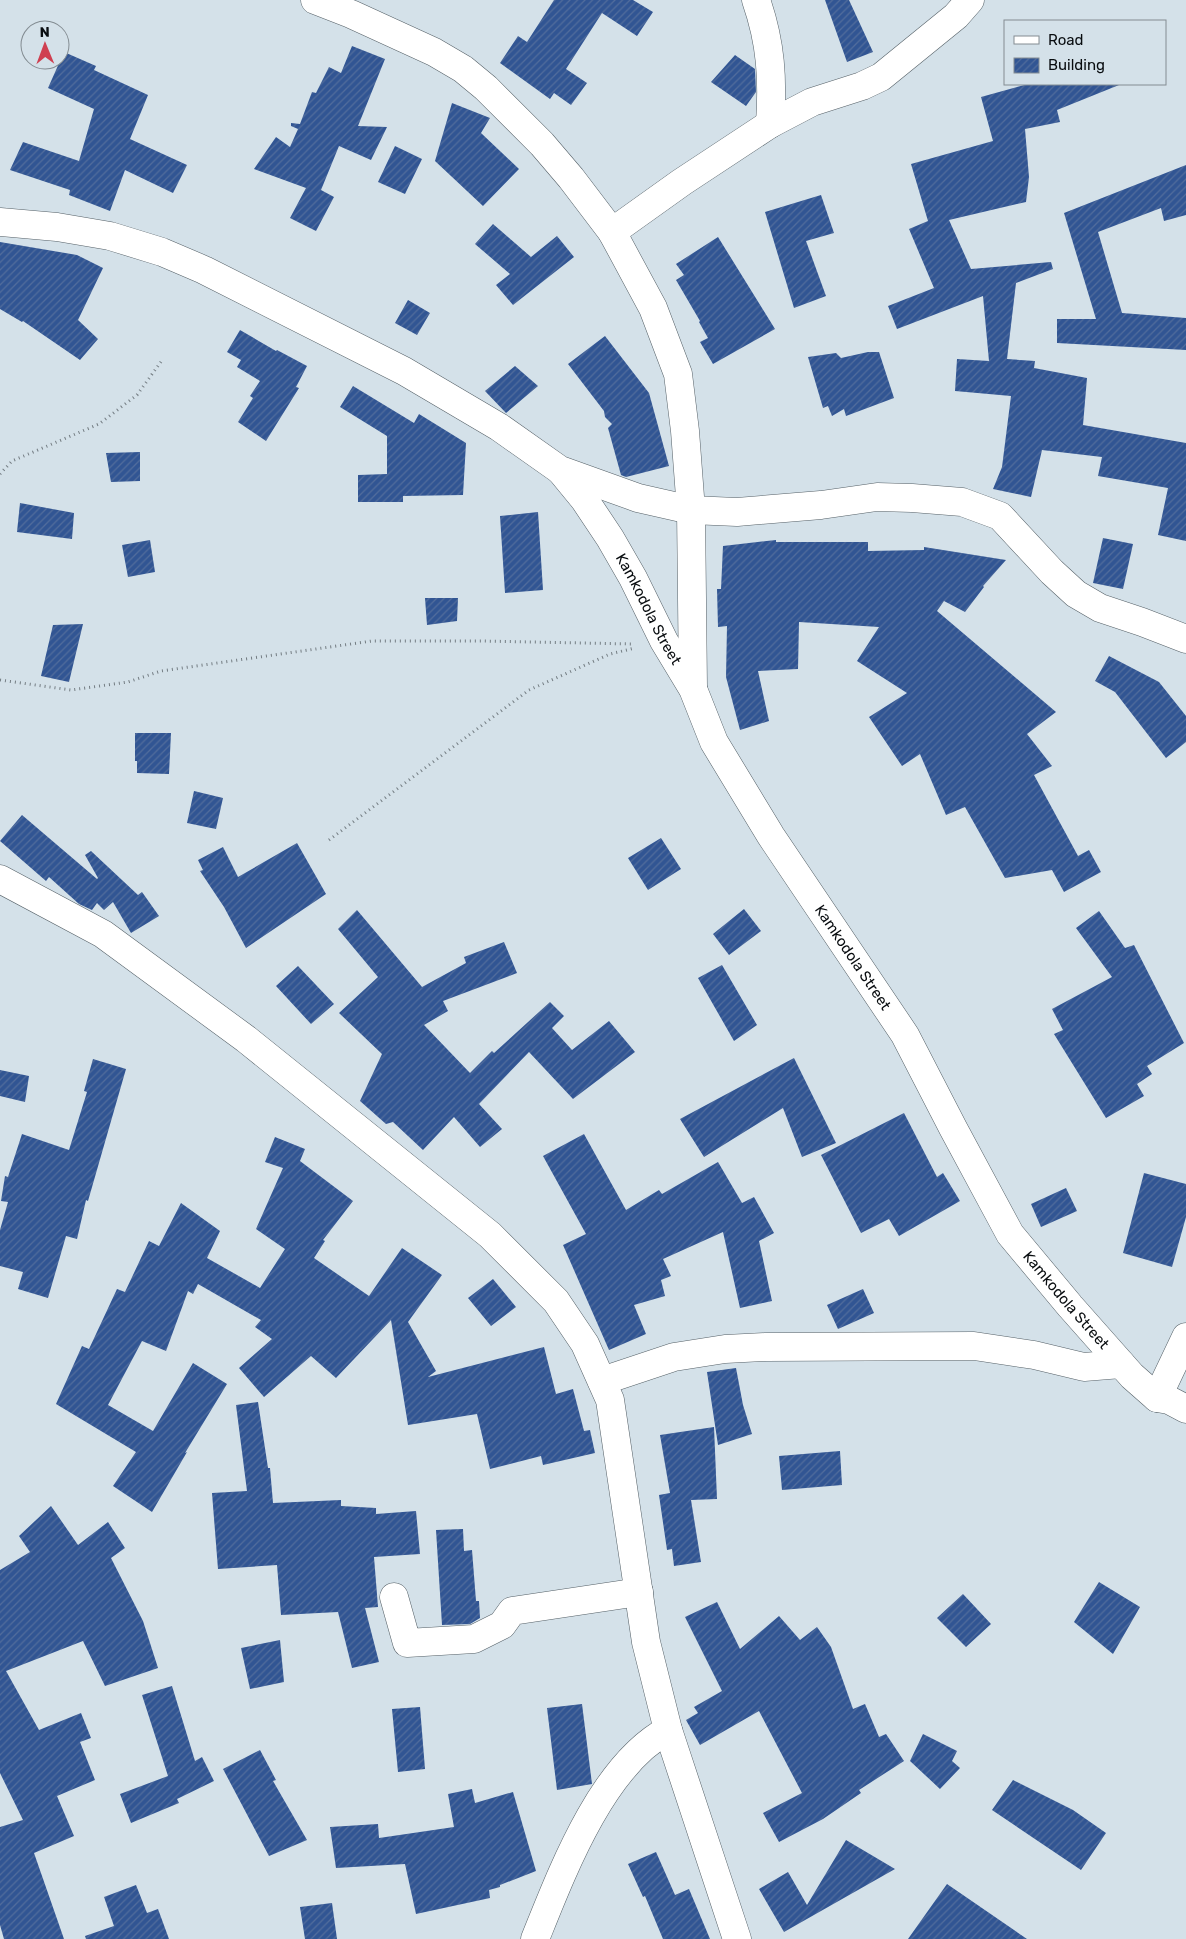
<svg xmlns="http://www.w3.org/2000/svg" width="1186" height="1939" font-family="Rubik,sans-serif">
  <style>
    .building { fill: url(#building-hatch) }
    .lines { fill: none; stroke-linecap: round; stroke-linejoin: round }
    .minor-casing { stroke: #556067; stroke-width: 29 }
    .path { stroke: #737c82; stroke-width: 3; stroke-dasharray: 1 4; stroke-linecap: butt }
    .minor { stroke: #fff; stroke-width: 28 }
    .labels { text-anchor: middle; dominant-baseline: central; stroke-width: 5; stroke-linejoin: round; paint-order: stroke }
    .street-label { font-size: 15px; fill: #090d10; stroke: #d4e1e9 }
  </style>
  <defs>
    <pattern id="building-hatch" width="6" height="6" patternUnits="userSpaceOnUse" patternTransform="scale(1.25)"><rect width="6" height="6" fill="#315593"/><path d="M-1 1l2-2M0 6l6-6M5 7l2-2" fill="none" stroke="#526d9c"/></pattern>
  </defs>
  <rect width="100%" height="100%" fill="#d4e1e9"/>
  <!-- building -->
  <path class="building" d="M 554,0 L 633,0 L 653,12 L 637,36 L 602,13 L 566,69 L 587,83 L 571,105 L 554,93 L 550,99 L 500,63 L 518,36 L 527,42 Z
    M 825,0 L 849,0 L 873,52 L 847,62 Z
    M 352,46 L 385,59 L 358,126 L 387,127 L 371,160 L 339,146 L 321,190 L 334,197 L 316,231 L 290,218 L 306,188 L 254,169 L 276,137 L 290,147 L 298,129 L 291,126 L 291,123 L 300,124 L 312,92 L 316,93 L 329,67 L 341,73 Z
    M 64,52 L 96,66 L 94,70 L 148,95 L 130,139 L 187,165 L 173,193 L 125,170 L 110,211 L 69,195 L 70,190 L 10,170 L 23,142 L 79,161 L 94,109 L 48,88 Z
    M 735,55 L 755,69 L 756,92 L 746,106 L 711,82 Z
    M 1028,84 L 1118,84 L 1119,85 L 1057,110 L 1060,122 L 1025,129 L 1029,177 L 1026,202 L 949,220 L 971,269 L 1051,262 L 1053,269 L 1016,283 L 1007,359 L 1035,361 L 1034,368 L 1087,378 L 1083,425 L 1186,443 L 1186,541 L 1158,535 L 1168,488 L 1098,476 L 1102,457 L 1042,450 L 1031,497 L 993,489 L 1002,467 L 1011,396 L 955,391 L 957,359 L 989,361 L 983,296 L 897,329 L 888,306 L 934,288 L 909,229 L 928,221 L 911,164 L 993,141 L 981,97 Z
    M 452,103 L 490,118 L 481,133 L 519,169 L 483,206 L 435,161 Z
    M 395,146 L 422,159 L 405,194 L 378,182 Z
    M 1186,165 L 1186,215 L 1164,221 L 1161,208 L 1098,232 L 1122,313 L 1186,318 L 1186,350 L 1057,343 L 1057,319 L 1096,319 L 1064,213 Z
    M 821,195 L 834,233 L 806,241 L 826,296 L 794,308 L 765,212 Z
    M 493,224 L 531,257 L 557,236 L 574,257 L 513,305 L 496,285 L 510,274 L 475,244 Z
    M 718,237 L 775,329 L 713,364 L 700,342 L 708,338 L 699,322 L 700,321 L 676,280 L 684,275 L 676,264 Z
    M 0,242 L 77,255 L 103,268 L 78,320 L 98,339 L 80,360 L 23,321 L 22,322 L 0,309 Z
    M 408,300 L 430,313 L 417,335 L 395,323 Z
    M 240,330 L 276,351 L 277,350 L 307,366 L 296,387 L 299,388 L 266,441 L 238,422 L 253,398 L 250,396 L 260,381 L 237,367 L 241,360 L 227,352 Z
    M 605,336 L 649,393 L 669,466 L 626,477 L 621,475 L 608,428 L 612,424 L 605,417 L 604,411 L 568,364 Z
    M 868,352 L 879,352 L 894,398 L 846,416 L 844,409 L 832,416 L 828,406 L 823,408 L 808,357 L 836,353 L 841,358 Z
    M 515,366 L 538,386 L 506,413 L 485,391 Z
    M 353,386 L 414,423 L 419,414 L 466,443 L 463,495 L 403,496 L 403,502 L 358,502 L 358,475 L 387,474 L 387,436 L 340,407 Z
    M 140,452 L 140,481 L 111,482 L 106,453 Z
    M 20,503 L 74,513 L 72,539 L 17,532 Z
    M 538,512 L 543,590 L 505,593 L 500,516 Z
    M 1103,538 L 1133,544 L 1123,589 L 1093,583 Z
    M 150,540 L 155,572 L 128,577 L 122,545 Z
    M 776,540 L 776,542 L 868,542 L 868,551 L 924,550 L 924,547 L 1006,560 L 983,586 L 984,587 L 965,612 L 944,601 L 937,611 L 1056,712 L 1027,734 L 1052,766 L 1034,775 L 1078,856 L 1089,850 L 1101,872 L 1064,892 L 1052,870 L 1005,878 L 965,807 L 946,815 L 920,754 L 902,766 L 869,717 L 907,693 L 857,661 L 879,627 L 799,622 L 798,669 L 758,671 L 769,721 L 740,730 L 726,677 L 727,626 L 718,627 L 717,589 L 721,589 L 723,546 Z
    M 425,598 L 458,598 L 457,621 L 427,625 Z
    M 83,624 L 69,682 L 41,676 L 53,625 Z
    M 1109,656 L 1159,682 L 1186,716 L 1186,742 L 1166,758 L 1115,692 L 1095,681 Z
    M 135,733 L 171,733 L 169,774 L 137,773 L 137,761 L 135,761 Z
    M 194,791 L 223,798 L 216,829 L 187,823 Z
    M 22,815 L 97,879 L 98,878 L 85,855 L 91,851 L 138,895 L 142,892 L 159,916 L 131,933 L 113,902 L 104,910 L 97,903 L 92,910 L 79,904 L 49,877 L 46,881 L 0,841 Z
    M 661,838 L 681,869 L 648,890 L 628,858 Z
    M 297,843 L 326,894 L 246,948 L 224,907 L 200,871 L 203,870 L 198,860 L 223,847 L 238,877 Z
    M 744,909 L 761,931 L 729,955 L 713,934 Z
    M 357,910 L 422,987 L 466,963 L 464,957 L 504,942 L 517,973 L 443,1001 L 448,1011 L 424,1025 L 470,1073 L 492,1051 L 494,1053 L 550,1002 L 564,1016 L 552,1028 L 572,1050 L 609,1021 L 635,1052 L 573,1099 L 529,1052 L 479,1104 L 502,1129 L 480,1147 L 454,1117 L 423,1150 L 393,1122 L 386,1124 L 360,1101 L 382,1054 L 339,1013 L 378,977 L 338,929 Z
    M 1099,911 L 1125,948 L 1134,945 L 1184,1043 L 1147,1066 L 1152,1074 L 1137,1084 L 1144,1096 L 1106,1118 L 1054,1034 L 1063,1030 L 1052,1009 L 1112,977 L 1076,928 Z
    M 722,965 L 757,1025 L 734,1041 L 698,978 Z
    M 298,966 L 334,1004 L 311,1024 L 276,986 Z
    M 794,1058 L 836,1143 L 802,1157 L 783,1108 L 704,1157 L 680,1119 Z
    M 93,1059 L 126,1069 L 88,1201 L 86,1200 L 77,1239 L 66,1236 L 48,1298 L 18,1289 L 23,1272 L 0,1266 L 0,1230 L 8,1202 L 1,1201 L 5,1176 L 8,1177 L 22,1134 L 69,1150 L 87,1092 L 84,1091 Z
    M 0,1070 L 29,1076 L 25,1102 L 0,1096 Z
    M 904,1113 L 937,1177 L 943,1173 L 960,1201 L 899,1236 L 889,1219 L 861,1233 L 821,1155 Z
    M 584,1134 L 626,1210 L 659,1190 L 662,1194 L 718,1162 L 742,1203 L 754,1197 L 774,1233 L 759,1241 L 772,1301 L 740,1308 L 723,1232 L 663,1259 L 671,1276 L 661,1280 L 665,1296 L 634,1305 L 646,1334 L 609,1350 L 563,1245 L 586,1234 L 543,1156 Z
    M 275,1137 L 305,1149 L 300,1161 L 353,1201 L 323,1240 L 325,1241 L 314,1258 L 369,1296 L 402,1248 L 442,1275 L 408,1322 L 436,1371 L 428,1377 L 544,1347 L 556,1394 L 573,1389 L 584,1431 L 590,1430 L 595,1453 L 543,1465 L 541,1456 L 490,1469 L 477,1414 L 408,1425 L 391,1320 L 336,1378 L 311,1356 L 264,1397 L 239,1368 L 272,1339 L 255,1327 L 261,1320 L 198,1284 L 193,1294 L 188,1291 L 166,1351 L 142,1341 L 108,1405 L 153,1431 L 193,1363 L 227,1384 L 185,1453 L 187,1452 L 152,1512 L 113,1486 L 136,1452 L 56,1404 L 82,1346 L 89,1349 L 117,1289 L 125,1292 L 149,1241 L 159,1246 L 181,1203 L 220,1231 L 207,1258 L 260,1288 L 285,1249 L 256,1229 L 283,1168 L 265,1162 Z
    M 1144,1173 L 1186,1184 L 1186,1217 L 1172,1267 L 1123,1253 Z
    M 1066,1188 L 1077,1211 L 1041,1227 L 1031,1204 Z
    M 493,1279 L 516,1307 L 491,1326 L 468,1298 Z
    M 863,1289 L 874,1313 L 838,1329 L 827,1305 Z
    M 736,1368 L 743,1405 L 752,1434 L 718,1445 L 707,1372 Z
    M 258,1402 L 268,1468 L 270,1468 L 273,1503 L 341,1500 L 341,1506 L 376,1508 L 376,1514 L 416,1511 L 420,1554 L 374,1557 L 378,1607 L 365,1608 L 379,1662 L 352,1668 L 338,1612 L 281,1615 L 277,1565 L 218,1569 L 212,1493 L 247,1491 L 236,1405 Z
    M 714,1427 L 717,1499 L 691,1500 L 701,1562 L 674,1566 L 672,1549 L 667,1550 L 659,1495 L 670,1493 L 660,1435 Z
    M 840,1451 L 842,1485 L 782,1490 L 779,1456 Z
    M 51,1506 L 78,1545 L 108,1522 L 125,1548 L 111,1558 L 143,1621 L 158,1668 L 105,1686 L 83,1641 L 6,1671 L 39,1730 L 81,1713 L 91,1738 L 80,1742 L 95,1780 L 57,1796 L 74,1836 L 34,1853 L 64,1939 L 4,1939 L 0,1925 L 0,1827 L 23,1820 L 0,1773 L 0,1570 L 30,1552 L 19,1536 Z
    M 463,1529 L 464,1551 L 472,1550 L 476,1601 L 479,1601 L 480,1618 L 470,1624 L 442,1625 L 436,1530 Z
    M 1099,1582 L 1140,1607 L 1113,1654 L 1074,1622 Z
    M 963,1594 L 991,1624 L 966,1647 L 937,1618 Z
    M 717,1602 L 740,1649 L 779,1616 L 800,1640 L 817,1627 L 831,1647 L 853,1709 L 865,1704 L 879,1737 L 886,1734 L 904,1761 L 859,1790 L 861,1793 L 823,1819 L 779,1842 L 763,1813 L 802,1793 L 759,1711 L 700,1745 L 686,1720 L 698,1713 L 694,1707 L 722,1691 L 685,1617 Z
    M 280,1640 L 284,1682 L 250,1689 L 241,1648 Z
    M 172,1686 L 195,1761 L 202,1757 L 214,1781 L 177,1799 L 179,1803 L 131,1823 L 120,1794 L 168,1776 L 142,1695 Z
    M 582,1704 L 592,1784 L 557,1790 L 547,1708 Z
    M 420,1707 L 425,1769 L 398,1772 L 392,1709 Z
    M 923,1734 L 957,1751 L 952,1761 L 960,1768 L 940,1789 L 910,1761 Z
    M 260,1750 L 276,1780 L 273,1781 L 307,1840 L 269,1856 L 223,1769 Z
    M 1013,1780 L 1073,1810 L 1106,1833 L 1081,1870 L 992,1810 Z
    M 472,1789 L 475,1803 L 513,1792 L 536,1871 L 500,1885 L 500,1887 L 489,1890 L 490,1898 L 416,1914 L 405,1864 L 336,1868 L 330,1827 L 378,1824 L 379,1838 L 454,1827 L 448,1794 Z
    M 846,1840 L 895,1869 L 784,1932 L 759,1889 L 788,1872 L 807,1905 Z
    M 656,1852 L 675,1895 L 689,1889 L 710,1939 L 663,1939 L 645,1896 L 643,1897 L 628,1864 Z
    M 947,1884 L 1027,1939 L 908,1939 Z
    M 136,1885 L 147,1913 L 158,1909 L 169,1939 L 86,1939 L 85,1936 L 114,1926 L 104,1897 Z
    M 332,1903 L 337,1939 L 305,1939 L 300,1907 Z"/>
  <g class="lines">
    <!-- minor casing -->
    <g class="minor-casing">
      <g id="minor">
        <path d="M 315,0 L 351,14 L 434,52 L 463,69 L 486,88 L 542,144 L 571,178 L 612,232 L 653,308 L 678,374 L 685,431 L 691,510 L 693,688"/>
        <path d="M 756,0 C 771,43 773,79 770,124"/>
        <path d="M 0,222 L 57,227 L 110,236 L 162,252 L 204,270 L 404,371 L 499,427 L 560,470 L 638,498 L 691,510 L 737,512 L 821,505 L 877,497 L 912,498 L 962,502 L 1000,516 L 1052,572 L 1076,594 L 1100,608 L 1142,622 L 1186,639"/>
        <path d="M 612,232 L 682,182 L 770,124 L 812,102 L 862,86 L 881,77 L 956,16 L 970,0"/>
        <path id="s1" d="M 561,471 L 584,499 L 610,538 L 633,578 L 664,641 L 693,689 L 714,742 L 771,836 L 905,1035 L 953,1128 L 1010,1234 L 1070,1306 L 1132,1376 L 1157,1398 L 1169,1400 L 1186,1409"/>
        <path d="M 0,879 L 103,934 L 246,1039 L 490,1235 L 556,1301 L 585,1344 L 610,1400 L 646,1642 L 668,1730 L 737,1939"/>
        <path d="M 602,1381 L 674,1357 L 725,1349 L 765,1347 L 974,1346 L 1034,1355 L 1084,1367 L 1121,1364"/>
        <path d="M 1157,1398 L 1186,1337"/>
        <path d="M 394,1597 L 407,1643 L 474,1639 L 502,1625 L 512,1611 L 639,1592"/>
        <path d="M 535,1939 C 562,1872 602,1765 668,1730"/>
      </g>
    </g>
    <!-- path -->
    <path class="path" d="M 0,474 L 12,461 L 99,424 L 137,395 L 163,359
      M 0,680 L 71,690 L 128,682 L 161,671 L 372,641 L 481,641 L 633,644
      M 329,840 L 529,690 L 610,654 L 635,648"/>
    <!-- minor -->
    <use href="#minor" class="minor"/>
  </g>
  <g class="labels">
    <!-- street labels -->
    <g class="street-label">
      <text stroke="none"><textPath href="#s1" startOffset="164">Kamkodola Street</textPath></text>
      <text stroke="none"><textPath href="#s1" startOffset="569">Kamkodola Street</textPath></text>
      <text stroke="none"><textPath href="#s1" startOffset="974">Kamkodola Street</textPath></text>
    </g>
  </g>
  <!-- legend -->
  <rect x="1004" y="20" width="162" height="65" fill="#d4e1e9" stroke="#838c92"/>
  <rect x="1014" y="36" width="25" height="8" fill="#ffffff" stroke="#838c92"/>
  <text x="1048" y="45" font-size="15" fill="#090d10">Road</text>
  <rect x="1014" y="58" width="25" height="15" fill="url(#building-hatch)" stroke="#838c92"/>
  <text x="1048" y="70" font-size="15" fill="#090d10">Building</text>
  <!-- north arrow -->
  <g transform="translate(45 45) rotate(359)"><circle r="24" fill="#d4e1e9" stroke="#838c92"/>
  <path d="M0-4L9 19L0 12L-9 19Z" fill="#cf3f50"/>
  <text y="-8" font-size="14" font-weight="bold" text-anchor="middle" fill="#090d10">N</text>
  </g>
</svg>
